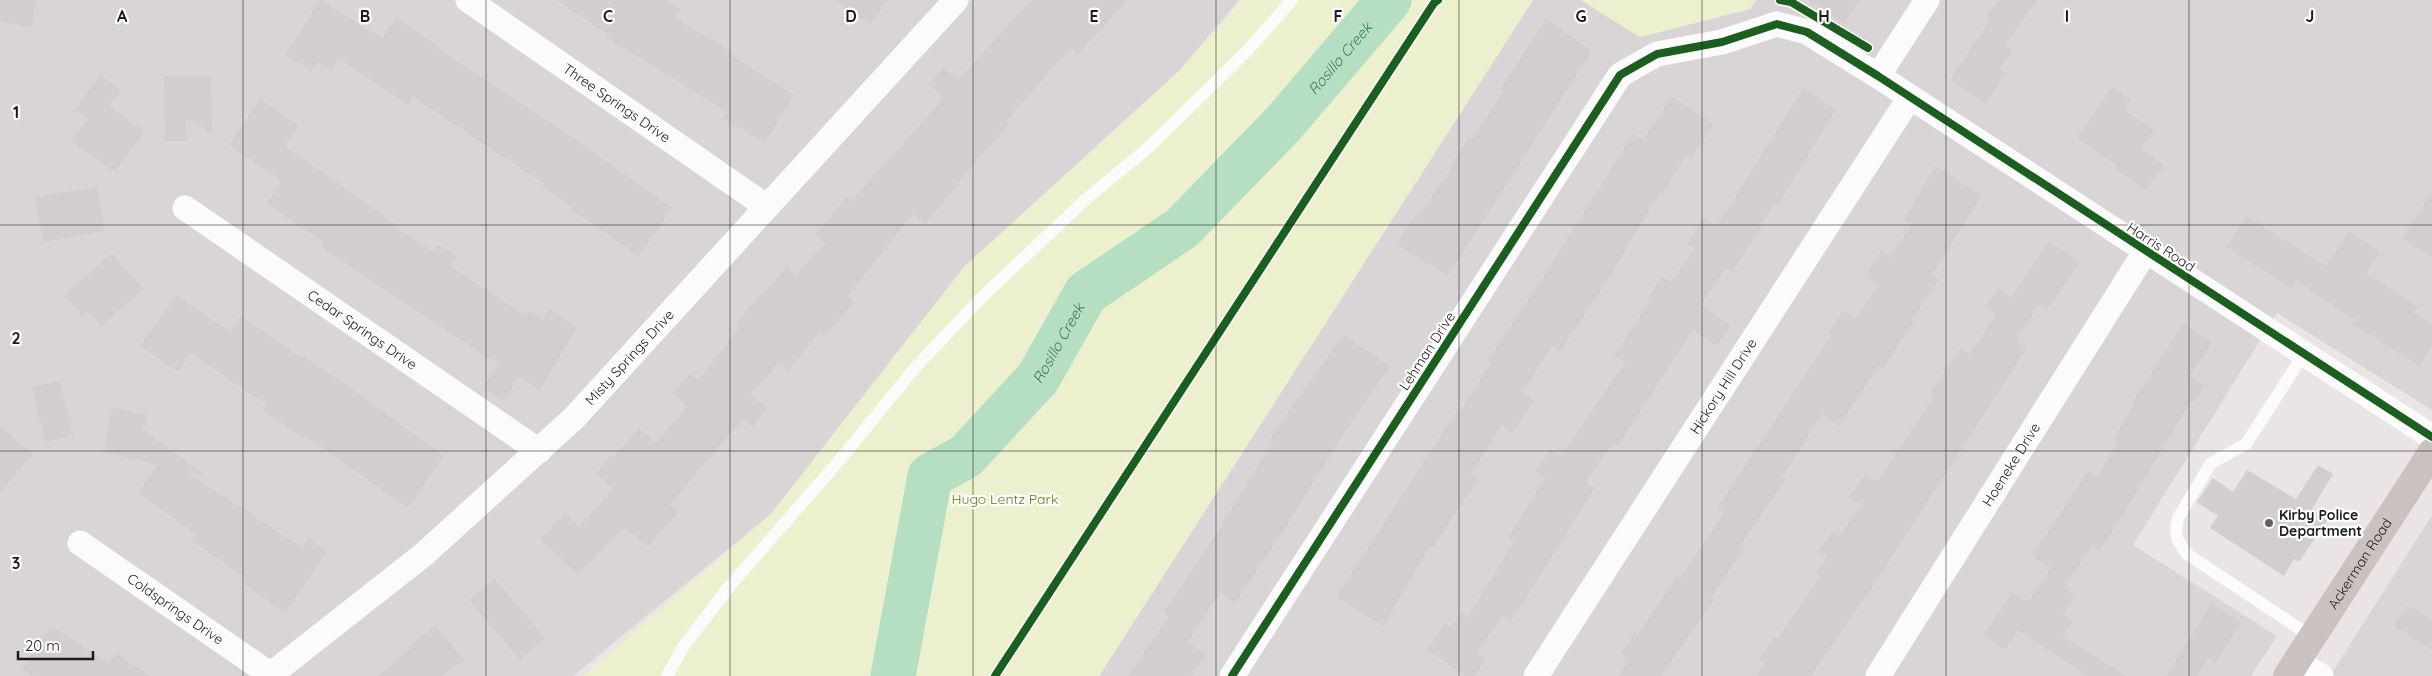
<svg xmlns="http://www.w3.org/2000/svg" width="2432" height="676" font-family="Quicksand,sans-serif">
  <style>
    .residential { fill: #d9d5d6 }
    .park { fill: #edf0ce }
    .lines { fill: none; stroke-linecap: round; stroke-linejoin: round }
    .river { stroke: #b6dec2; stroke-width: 45 }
    .building { fill: #d3cdcf }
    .lane { stroke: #fcfbfb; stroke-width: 12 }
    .street { stroke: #fcfbfb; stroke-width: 25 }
    .secondary { stroke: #c9c2c0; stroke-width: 28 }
    .cycleway-casing { stroke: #fff; stroke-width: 11 }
    .cycleway { stroke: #1b5e20; stroke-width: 8 }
    .grid { fill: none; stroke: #1b1b1b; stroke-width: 1; stroke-opacity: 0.55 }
    .poi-dot { fill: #636162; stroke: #fff; stroke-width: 2 }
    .labels { text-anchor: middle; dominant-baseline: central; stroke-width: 4.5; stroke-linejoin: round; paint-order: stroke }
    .street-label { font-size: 14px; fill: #1b1b1b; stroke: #fff }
    .park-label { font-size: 14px; fill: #66790a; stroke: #fff }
    .poi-label { font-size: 14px; font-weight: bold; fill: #1b1b1b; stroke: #fff; text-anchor: start }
    .water-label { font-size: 15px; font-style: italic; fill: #387d60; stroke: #fff }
    .grid-label { font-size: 16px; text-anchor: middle; font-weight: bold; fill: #1b1b1b; stroke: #fff; stroke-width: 4.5; stroke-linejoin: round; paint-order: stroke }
  </style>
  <rect width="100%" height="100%" fill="#eae4e5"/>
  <!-- residential -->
  <path class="residential" d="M 0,0 L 1239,0 L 1179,71 L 964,267 L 771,514 L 573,676 L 0,676 Z
    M 1533,0 L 1581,0 L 1640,37 L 1750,9 L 1756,0 L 2432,0 L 2432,410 L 2277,313 L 2133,545 L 2277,636 L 2251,676 L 1099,676 Z
    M 2432,515 L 2432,676 L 2330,676 Z"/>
  <!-- park -->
  <path class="park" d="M 1242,0 L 1533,0 L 1099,676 L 583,676 L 771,514 L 964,267 L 1179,71 Z
    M 1581,0 L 1756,0 L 1750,9 L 1640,37 Z"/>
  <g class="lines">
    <!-- river -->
    <path class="river" id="s1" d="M 893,676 L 930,476 L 966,456 L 1038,378 L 1086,293 L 1182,228 L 1284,123 L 1389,0"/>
  </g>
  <!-- building -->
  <path class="building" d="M 0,0 L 36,0 L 32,27 L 0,22 Z
    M 320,0 L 382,38 L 396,17 L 437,45 L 436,47 L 569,135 L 672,208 L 639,256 L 570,209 L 572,207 L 543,187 L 544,184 L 413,97 L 408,105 L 339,59 L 332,71 L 317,62 L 311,71 L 285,55 Z
    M 556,0 L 665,0 L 681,9 L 675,18 L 735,54 L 734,57 L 794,95 L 765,143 L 723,118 L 727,112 L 606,37 L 607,34 Z
    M 834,0 L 888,0 L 870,25 Z
    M 1031,0 L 1128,0 L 1077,55 L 1070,49 L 1006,121 L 1009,124 L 955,186 L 957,187 L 925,224 L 913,214 L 848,296 L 855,302 L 823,337 L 819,333 L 788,371 L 778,363 L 751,395 L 767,408 L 753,427 L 743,418 L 670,505 L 678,512 L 648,547 L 624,527 L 578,575 L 540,539 L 565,513 L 580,527 L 613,488 L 596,474 L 611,455 L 614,457 L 639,428 L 656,443 L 687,406 L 673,394 L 690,373 L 698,380 L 740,327 L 736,324 L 752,304 L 787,267 L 796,275 L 826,243 L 815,235 L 846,197 L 851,201 L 944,98 L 929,84 L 943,68 L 958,80 Z
    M 1809,0 L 1860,0 L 1844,24 Z
    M 1998,0 L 2037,0 L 2005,46 L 2012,51 L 2000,69 L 2006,73 L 1986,104 L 1950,80 L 1990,20 L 1986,18 Z
    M 1546,19 L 1592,51 L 1448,276 L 1397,245 L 1415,215 L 1418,217 L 1451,169 L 1449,168 L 1468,138 L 1472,140 L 1503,91 L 1500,89 Z
    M 100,75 L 121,90 L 109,106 L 144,132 L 115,172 L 71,141 L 87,119 L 75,110 Z
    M 164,76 L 211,76 L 212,134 L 186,117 L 187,141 L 165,141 Z
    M 2112,87 L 2131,100 L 2125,110 L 2154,130 L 2141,149 L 2164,165 L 2146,190 L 2114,168 L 2116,165 L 2077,138 Z
    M 1803,88 L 1836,109 L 1778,205 L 1775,203 L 1733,272 L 1726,268 L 1701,305 L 1731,326 L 1716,346 L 1693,330 L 1618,446 L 1613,443 L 1586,482 L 1595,488 L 1511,622 L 1502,616 L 1477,653 L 1486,659 L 1475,676 L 1466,676 L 1427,650 L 1445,623 L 1451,627 L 1461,612 L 1468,617 L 1514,541 L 1508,537 L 1545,478 L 1536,471 L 1550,449 L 1561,456 L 1625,362 L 1614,356 L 1650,301 L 1647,299 L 1662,276 L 1671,282 L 1695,248 L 1687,244 L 1703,218 L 1717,226 Z
    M 1672,96 L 1714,125 L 1692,157 L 1687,154 L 1663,193 L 1660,192 L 1606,283 L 1560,351 L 1552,346 L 1522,393 L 1534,401 L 1513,433 L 1502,425 L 1471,474 L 1478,479 L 1433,548 L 1430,546 L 1383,626 L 1336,597 L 1458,409 L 1461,410 L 1491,362 L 1488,360 L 1540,282 L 1633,134 L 1643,140 Z
    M 260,99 L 299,126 L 285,146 L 395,224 L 394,226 L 433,252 L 438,244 L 457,257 L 450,266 L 526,316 L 530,311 L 543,319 L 549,309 L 577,327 L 540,390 L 519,377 L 504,401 L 483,388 L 498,364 L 380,287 L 322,247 L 324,243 L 267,203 L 282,181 L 229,145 Z
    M 1935,166 L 1982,195 L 1932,275 L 1939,280 L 1912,319 L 1914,321 L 1883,369 L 1879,366 L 1839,426 L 1822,414 L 1782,478 L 1785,480 L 1741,545 L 1745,547 L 1711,598 L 1714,600 L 1661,676 L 1618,676 L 1629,660 L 1621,654 L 1635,633 L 1637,635 L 1677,576 L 1680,578 L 1724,513 L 1717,508 L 1831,335 L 1828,333 L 1843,310 L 1856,318 L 1878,285 L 1865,276 L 1881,251 L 1890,257 L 1912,224 L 1904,220 Z
    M 97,187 L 105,231 L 43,242 L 35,197 Z
    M 2432,191 L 2432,257 L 2402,239 Z
    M 2246,216 L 2326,266 L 2349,231 L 2380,252 L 2366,274 L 2418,306 L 2414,313 L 2432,324 L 2432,345 L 2420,366 L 2352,324 L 2355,320 L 2297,281 L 2293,289 L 2226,247 Z
    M 2049,241 L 2080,262 L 2047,310 L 2039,305 L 2016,340 L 2027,348 L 1875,583 L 1811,676 L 1757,676 L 1765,663 L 1759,660 L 1775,636 L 1778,638 L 1820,576 L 1816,573 L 1828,556 L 1819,551 L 1832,531 L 1839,536 L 1861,505 L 1849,497 L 1865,474 L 1877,482 L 1933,398 L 1929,395 L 1960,348 L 1970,354 L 1996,315 L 1985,308 L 1998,288 L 2011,297 Z
    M 112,253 L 143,289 L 101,326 L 88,311 L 82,316 L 64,295 Z
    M 176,295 L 230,332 L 241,316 L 300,357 L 301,355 L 341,381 L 444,456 L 408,508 L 304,435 L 303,437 L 263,411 L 267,405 L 191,353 L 178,372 L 140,346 Z
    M 2183,323 L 2212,343 L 2190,376 L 2204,386 L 2193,403 L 2191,401 L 2118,523 L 2099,550 L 2092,545 L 2064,588 L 2075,595 L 2063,615 L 2073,621 L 2063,636 L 2126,676 L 2088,676 L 2018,630 L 2005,650 L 1984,635 L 2012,592 L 2028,602 L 2051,568 L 2032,556 L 2088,471 L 2097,477 L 2118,442 L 2113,439 L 2134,404 L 2132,403 Z
    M 1343,335 L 1390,366 L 1342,436 L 1289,522 L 1235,603 L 1220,592 L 1188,642 L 1206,655 L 1191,676 L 1128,676 L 1169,616 L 1164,612 L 1223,524 L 1222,523 L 1248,483 L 1247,482 L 1273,444 L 1269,441 L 1288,412 Z
    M 60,381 L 73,436 L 45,442 L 32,387 Z
    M 113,407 L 147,415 L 143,430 L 206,476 L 187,472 L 222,496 L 223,495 L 302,548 L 308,538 L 327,552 L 285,613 L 244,584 L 247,579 L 191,540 L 196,534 L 138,493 L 157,465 L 103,452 Z
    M 0,426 L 33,454 L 0,493 Z
    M 2318,465 L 2333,474 L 2312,509 L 2328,519 L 2299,562 L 2294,559 L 2284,576 L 2210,528 L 2218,516 L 2197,502 L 2213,478 L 2233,492 L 2247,470 L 2296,499 Z
    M 495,579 L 545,638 L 520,660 L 469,600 Z
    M 2211,604 L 2241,622 L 2216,663 L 2208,658 L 2197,676 L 2166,676 Z
    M 2407,605 L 2432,620 L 2432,650 L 2394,626 Z
    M 51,625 L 109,664 L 116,653 L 150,676 L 33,676 L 22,669 Z
    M 436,625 L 463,660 L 442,676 L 377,676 L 410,649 L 408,647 Z"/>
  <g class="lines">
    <!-- lane -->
    <path class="lane" d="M 2304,354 L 2246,444 L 2211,463 L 2178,518 L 2176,531 L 2178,541 L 2187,554 L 2312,637
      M 667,676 L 683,647 L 728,588 L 844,455 L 914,369 L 979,300 L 1085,200 L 1149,147 L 1247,51 L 1292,0"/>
    <!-- street -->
    <g class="street">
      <path id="s2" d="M 468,0 L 767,207"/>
      <path d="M 1878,76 L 1927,0"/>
      <path id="s3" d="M 185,208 L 539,451"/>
      <path id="s4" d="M 80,543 L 271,675"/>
      <path d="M 2296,662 L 2321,676"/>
      <path id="s5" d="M 269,676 L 423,555 L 574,418 L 956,0"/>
      <path d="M 1232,676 L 1620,75 L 1657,54 L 1722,42 L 1777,24 L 1807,32 L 1878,76 L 2432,437"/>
      <path id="s6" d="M 1536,676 L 1910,97"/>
      <path id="s7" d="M 1878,676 L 2145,252"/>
    </g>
    <!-- secondary -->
    <path class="secondary" id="s8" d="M 2287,676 L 2432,452"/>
    <!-- cycleway casing -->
    <g class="cycleway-casing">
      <path id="cycleway" d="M 1780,0 L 1791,2 L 1868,48
        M 995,676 L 1434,3 L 1438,0
        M 1232,676 L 1620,75 L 1657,54 L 1722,42 L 1777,24 L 1807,32 L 1878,76 L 2432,437"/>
    </g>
    <!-- cycleway -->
    <use href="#cycleway" class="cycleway"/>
  </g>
  <!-- grid -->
  <path class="grid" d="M 243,0 L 243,676M 486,0 L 486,676M 730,0 L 730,676M 973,0 L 973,676M 1216,0 L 1216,676M 1459,0 L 1459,676M 1702,0 L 1702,676M 1946,0 L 1946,676M 2189,0 L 2189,676M 0,225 L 2432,225M 0,451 L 2432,451"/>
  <!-- markers -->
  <circle class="poi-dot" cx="2269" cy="523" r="5"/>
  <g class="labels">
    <!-- street labels -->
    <g class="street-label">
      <text stroke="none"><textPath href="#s2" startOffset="181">Three Springs Drive</textPath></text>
      <text transform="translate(2161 247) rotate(33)">Harris Road</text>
      <text stroke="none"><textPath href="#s3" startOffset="215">Cedar Springs Drive</textPath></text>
      <text transform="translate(1427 351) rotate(-57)">Lehman Drive</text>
      <text stroke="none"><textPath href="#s5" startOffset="482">Misty Springs Drive</textPath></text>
      <text stroke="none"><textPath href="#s6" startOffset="345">Hickory Hill Drive</textPath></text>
      <text stroke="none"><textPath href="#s7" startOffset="250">Hoeneke Drive</textPath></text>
      <text stroke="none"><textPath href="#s8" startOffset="134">Ackerman Road</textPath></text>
      <text stroke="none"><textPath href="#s4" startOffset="116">Coldsprings Drive</textPath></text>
    </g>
    <!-- park labels -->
    <g class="park-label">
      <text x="1005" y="499">Hugo Lentz Park</text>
    </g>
    <!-- poi labels -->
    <g class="poi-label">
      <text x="2279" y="515">Kirby Police<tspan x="2279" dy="16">Department</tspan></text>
    </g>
    <!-- water labels -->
    <g class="water-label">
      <text stroke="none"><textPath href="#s1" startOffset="796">Rosillo Creek</textPath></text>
      <text stroke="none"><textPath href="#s1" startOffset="391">Rosillo Creek</textPath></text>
    </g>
  </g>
  <g class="grid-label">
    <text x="122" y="22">A</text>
    <text x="365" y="22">B</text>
    <text x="608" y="22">C</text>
    <text x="851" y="22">D</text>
    <text x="1094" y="22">E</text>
    <text x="1338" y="22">F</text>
    <text x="1581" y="22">G</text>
    <text x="1824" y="22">H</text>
    <text x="2067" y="22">I</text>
    <text x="2310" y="22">J</text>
    <text x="16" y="118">1</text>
    <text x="16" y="344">2</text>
    <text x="16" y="569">3</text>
  </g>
  <!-- scale -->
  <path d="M18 651v8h75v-8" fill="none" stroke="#1b1b1b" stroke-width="2.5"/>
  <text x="25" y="651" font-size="15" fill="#1b1b1b" stroke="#ffffff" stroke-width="4" paint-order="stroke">20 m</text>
</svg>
